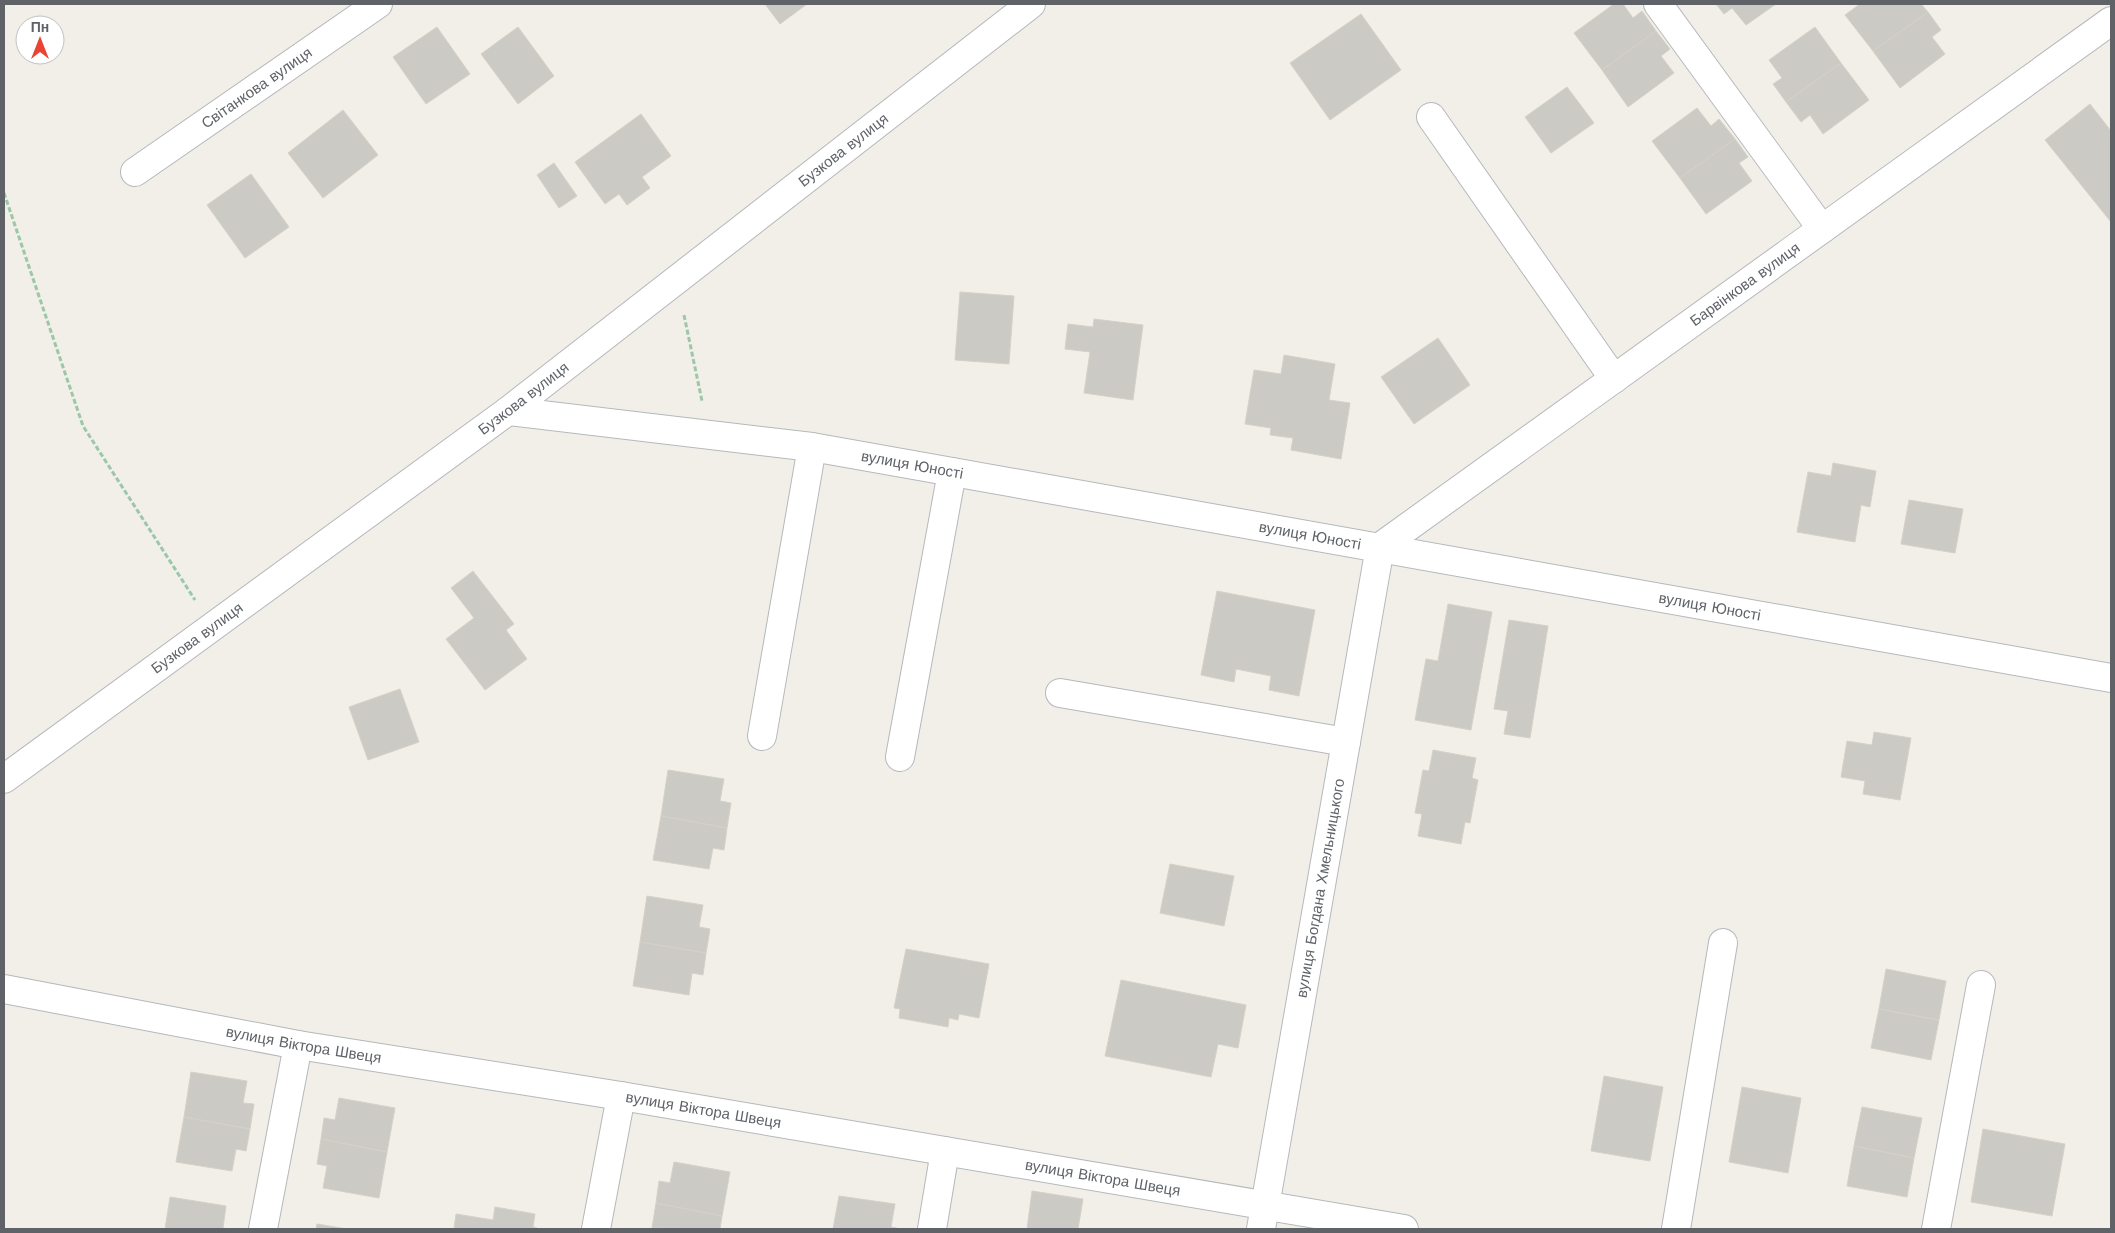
<svg xmlns="http://www.w3.org/2000/svg" width="2115" height="1233" font-family="'Work Sans',sans-serif">
  <style>
    .building { fill: #cccac5; stroke: #d6d1c6 }
    .lines { fill: none; stroke-linecap: round; stroke-linejoin: round }
    .minor-casing { stroke: #b5b8bc; stroke-width: 30 }
    .path { stroke: #9cc7a9; stroke-width: 3; stroke-dasharray: 5 2.5; stroke-linecap: butt }
    .minor { stroke: #fff; stroke-width: 28 }
    .labels { text-anchor: middle; dominant-baseline: central; stroke-width: 4; stroke-linejoin: round; paint-order: stroke }
    .street-label { font-size: 15px; fill: #5f6368; stroke: #fff }
  </style>
  <rect width="100%" height="100%" fill="#f1efe8"/>
  <!-- building -->
  <path class="building" d="M 765,4 L 807,4 L 780,24 Z
    M 1614,4 L 1623,4 L 1633,18 L 1642,11 L 1656,31 L 1602,70 L 1574,33 Z
    M 1716,4 L 1776,4 L 1746,25 L 1732,8 L 1724,14 Z
    M 1860,4 L 1921,4 L 1928,12 L 1873,51 L 1845,15 Z
    M 1928,12 L 1941,30 L 1932,37 L 1945,54 L 1900,88 L 1873,51 Z
    M 1361,14 L 1401,70 L 1330,120 L 1290,63 Z
    M 437,27 L 470,74 L 426,104 L 393,57 Z
    M 518,27 L 554,76 L 518,104 L 481,54 Z
    M 1815,27 L 1841,63 L 1786,102 L 1773,84 L 1782,78 L 1769,60 Z
    M 1656,31 L 1670,49 L 1661,56 L 1674,73 L 1628,107 L 1602,70 Z
    M 1841,63 L 1869,100 L 1823,134 L 1810,115 L 1801,122 L 1786,102 Z
    M 1567,87 L 1594,123 L 1551,153 L 1525,117 Z
    M 2090,104 L 2111,131 L 2111,222 L 2045,140 Z
    M 1697,108 L 1711,126 L 1719,119 L 1735,139 L 1680,178 L 1652,141 Z
    M 343,110 L 378,155 L 323,198 L 288,153 Z
    M 641,114 L 671,156 L 642,177 L 650,188 L 627,205 L 619,194 L 605,204 L 575,162 Z
    M 1735,139 L 1748,157 L 1739,163 L 1752,181 L 1706,214 L 1680,178 Z
    M 554,163 L 577,196 L 559,208 L 537,175 Z
    M 251,174 L 289,227 L 245,258 L 207,205 Z
    M 960,292 L 1014,296 L 1009,364 L 955,360 Z
    M 1094,319 L 1143,325 L 1133,400 L 1084,393 L 1090,352 L 1065,349 L 1068,324 L 1093,327 Z
    M 1438,338 L 1470,385 L 1414,424 L 1381,377 Z
    M 1284,355 L 1335,364 L 1329,400 L 1350,403 L 1341,459 L 1291,450 L 1293,438 L 1270,435 L 1271,428 L 1245,424 L 1254,370 L 1281,374 Z
    M 1833,463 L 1876,471 L 1870,507 L 1861,505 L 1855,542 L 1797,532 L 1808,472 L 1831,476 Z
    M 1909,500 L 1963,509 L 1955,553 L 1901,544 Z
    M 473,571 L 514,624 L 506,630 L 527,659 L 485,690 L 446,639 L 474,618 L 451,588 Z
    M 1217,591 L 1315,610 L 1299,696 L 1269,690 L 1271,676 L 1236,669 L 1234,682 L 1201,675 Z
    M 1448,604 L 1492,612 L 1471,730 L 1415,720 L 1426,659 L 1438,661 Z
    M 1509,620 L 1548,626 L 1530,738 L 1504,734 L 1508,711 L 1494,709 Z
    M 400,689 L 419,742 L 368,760 L 349,707 Z
    M 1874,732 L 1911,738 L 1900,800 L 1863,794 L 1865,781 L 1841,777 L 1847,741 L 1872,745 Z
    M 1433,750 L 1476,758 L 1472,778 L 1478,780 L 1470,823 L 1465,822 L 1461,844 L 1418,836 L 1422,814 L 1415,813 L 1423,770 L 1429,771 Z
    M 668,770 L 724,779 L 720,801 L 731,803 L 727,828 L 661,816 Z
    M 661,816 L 727,828 L 724,850 L 713,848 L 709,869 L 653,860 Z
    M 1170,864 L 1234,876 L 1224,926 L 1160,913 Z
    M 647,896 L 703,905 L 699,927 L 710,929 L 706,953 L 640,942 Z
    M 640,942 L 706,953 L 703,975 L 692,973 L 689,995 L 633,986 Z
    M 906,949 L 989,964 L 979,1018 L 959,1014 L 958,1020 L 949,1018 L 948,1027 L 899,1018 L 900,1009 L 894,1008 Z
    M 1886,969 L 1946,981 L 1939,1020 L 1879,1009 Z
    M 1121,980 L 1246,1005 L 1238,1048 L 1218,1044 L 1211,1077 L 1105,1056 Z
    M 1879,1009 L 1939,1020 L 1931,1060 L 1871,1048 Z
    M 191,1072 L 247,1081 L 243,1103 L 254,1104 L 250,1129 L 184,1117 Z
    M 1604,1076 L 1663,1087 L 1650,1161 L 1591,1151 Z
    M 1742,1087 L 1801,1098 L 1788,1173 L 1729,1162 Z
    M 339,1098 L 395,1108 L 387,1152 L 321,1139 L 324,1118 L 335,1120 Z
    M 1862,1107 L 1922,1118 L 1914,1158 L 1854,1146 Z
    M 184,1117 L 250,1129 L 246,1151 L 236,1149 L 232,1171 L 176,1162 Z
    M 1983,1129 L 2065,1144 L 2052,1216 L 1971,1202 Z
    M 321,1139 L 387,1152 L 379,1198 L 323,1188 L 327,1166 L 317,1164 Z
    M 1854,1146 L 1914,1158 L 1907,1197 L 1847,1186 Z
    M 674,1162 L 730,1172 L 722,1216 L 656,1203 L 659,1181 L 670,1183 Z
    M 1032,1191 L 1083,1199 L 1078,1229 L 1027,1229 Z
    M 839,1196 L 895,1204 L 891,1227 L 901,1229 L 833,1229 Z
    M 170,1197 L 226,1206 L 223,1228 L 229,1229 L 165,1229 Z
    M 656,1203 L 722,1216 L 720,1229 L 652,1228 Z
    M 495,1207 L 535,1214 L 533,1227 L 537,1228 L 537,1229 L 454,1229 L 456,1214 L 493,1220 Z
    M 317,1224 L 347,1229 L 316,1229 Z"/>
  <g class="lines">
    <!-- minor casing -->
    <g class="minor-casing">
      <g id="minor">
        <path d="M 1658,4 L 1822,229"/>
        <path d="M 1431,117 L 1614,379"/>
        <path id="s1" d="M 135,172 L 378,4"/>
        <path id="s2" d="M 508,411 L 812,447 L 2111,678"/>
        <path d="M 1060,693 L 1346,742"/>
        <path d="M 762,736 L 812,447"/>
        <path d="M 900,757 L 952,472"/>
        <path id="s3" d="M 4,779 L 508,411 L 1031,4"/>
        <path id="s4" d="M 4,989 L 298,1045 L 621,1096 L 1404,1229"/>
        <path d="M 263,1229 L 298,1045"/>
        <path d="M 596,1229 L 621,1096"/>
        <path d="M 932,1229 L 945,1151"/>
        <path id="s5" d="M 1261,1229 L 1380,547 L 2111,21"/>
        <path d="M 1676,1229 L 1723,943"/>
        <path d="M 1936,1229 L 1981,985"/>
      </g>
    </g>
    <!-- path -->
    <path class="path" d="M 4,193 L 83,426 L 195,600
      M 684,315 L 702,401"/>
    <!-- minor -->
    <use href="#minor" class="minor"/>
  </g>
  <g class="labels">
    <!-- street labels -->
    <g class="street-label">
      <text stroke="none"><textPath href="#s1" startOffset="148">Світанкова вулиця</textPath></text>
      <text stroke="none"><textPath href="#s3" startOffset="1049">Бузкова вулиця</textPath></text>
      <text stroke="none"><textPath href="#s5" startOffset="1142">Барвінкова вулиця</textPath></text>
      <text stroke="none"><textPath href="#s3" startOffset="644">Бузкова вулиця</textPath></text>
      <text stroke="none"><textPath href="#s2" startOffset="408">вулиця Юності</textPath></text>
      <text stroke="none"><textPath href="#s2" startOffset="812">вулиця Юності</textPath></text>
      <text stroke="none"><textPath href="#s2" startOffset="1218">вулиця Юності</textPath></text>
      <text stroke="none"><textPath href="#s3" startOffset="239">Бузкова вулиця</textPath></text>
      <text stroke="none"><textPath href="#s5" startOffset="346">вулиця Богдана Хмельницького</textPath></text>
      <text stroke="none"><textPath href="#s4" startOffset="305">вулиця Віктора Швеця</textPath></text>
      <text stroke="none"><textPath href="#s4" startOffset="710">вулиця Віктора Швеця</textPath></text>
      <text stroke="none"><textPath href="#s4" startOffset="1115">вулиця Віктора Швеця</textPath></text>
    </g>
  </g>
  <!-- border -->
  <rect width="2115" height="1233" fill="none" stroke="#5f6368" stroke-width="10"/>
  <!-- north arrow -->
  <g transform="translate(40 40)"><circle r="24" fill="#ffffff" stroke="#bfc1c3"/>
  <path d="M0-4L9 19L0 12L-9 19Z" fill="#ea4335"/>
  <text y="-8" font-size="14" font-weight="bold" text-anchor="middle" fill="#5f6368">Пн</text>
  </g>
</svg>
